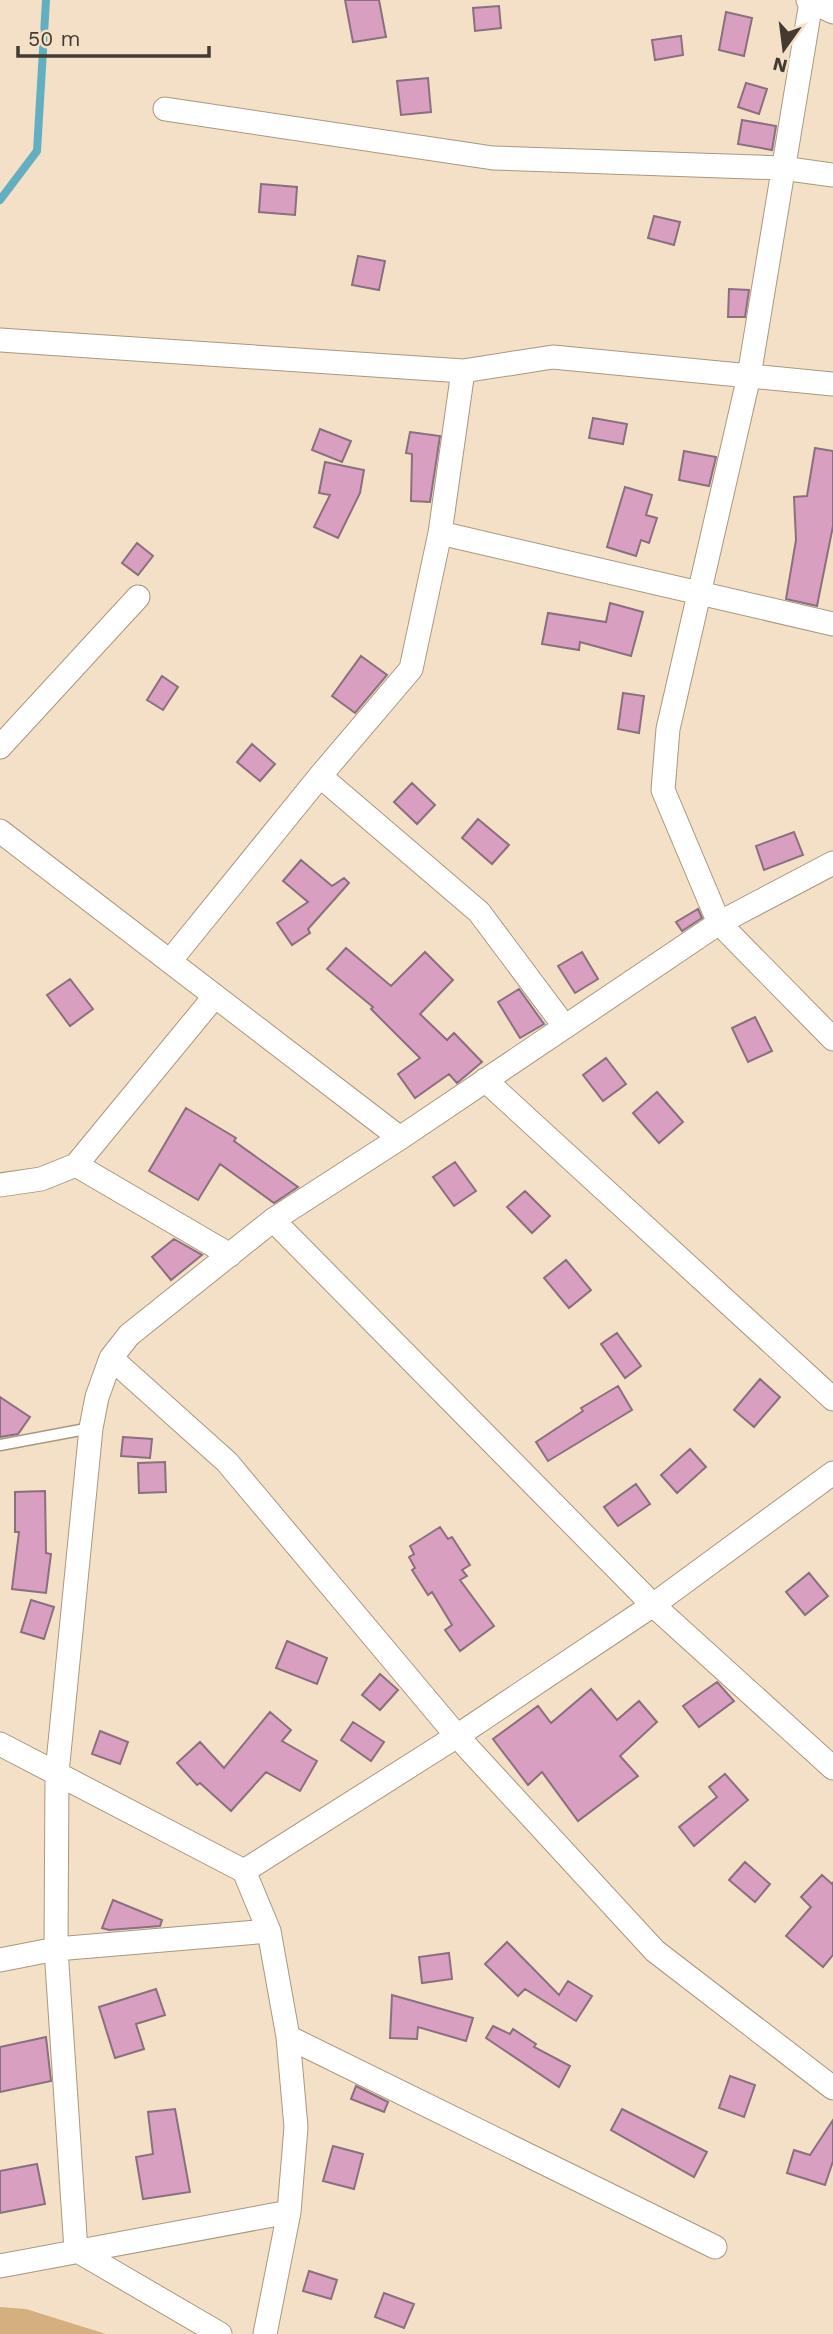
<svg xmlns="http://www.w3.org/2000/svg" width="833" height="2334" font-family="'Work Sans',sans-serif">
  <style>
    .green { fill: #d4b080 }
    .lines { fill: none; stroke-linecap: round; stroke-linejoin: round }
    .stream { stroke: #62afc2; stroke-width: 8 }
    .building { fill: #d99fc0; stroke: #8a707e; stroke-width: 2 }
    .service-casing { stroke: #a99780; stroke-width: 13 }
    .minor-casing { stroke: #a99780; stroke-width: 25 }
    .service { stroke: #fff; stroke-width: 10 }
    .minor { stroke: #fff; stroke-width: 23 }
  </style>
  <rect width="100%" height="100%" fill="#f4e0c7"/>
  <!-- green -->
  <path class="green" d="M 0,2307 L 26,2309 L 106,2334 L 0,2334 Z"/>
  <g class="lines">
    <!-- stream -->
    <path class="stream" d="M 0,200 L 37,151 L 46,0"/>
  </g>
  <!-- building -->
  <path class="building" d="M 345,0 L 379,0 L 386,37 L 353,42 Z
    M 499,6 L 501,28 L 475,31 L 473,8 Z
    M 726,12 L 752,18 L 744,56 L 719,50 Z
    M 681,36 L 683,55 L 655,60 L 652,40 Z
    M 428,78 L 431,112 L 401,115 L 397,81 Z
    M 746,83 L 767,89 L 759,114 L 738,107 Z
    M 742,120 L 776,126 L 772,150 L 738,144 Z
    M 261,184 L 297,187 L 295,215 L 259,212 Z
    M 654,216 L 680,222 L 674,245 L 648,238 Z
    M 358,256 L 385,261 L 379,290 L 352,285 Z
    M 729,289 L 749,290 L 745,317 L 728,317 Z
    M 593,418 L 627,424 L 623,444 L 589,438 Z
    M 320,429 L 351,441 L 342,462 L 312,450 Z
    M 410,432 L 440,436 L 430,502 L 411,501 L 412,454 L 406,453 Z
    M 815,448 L 833,451 L 833,526 L 817,606 L 786,599 L 796,540 L 794,497 L 807,496 Z
    M 684,451 L 716,457 L 709,486 L 679,480 Z
    M 325,462 L 364,470 L 360,493 L 338,538 L 314,527 L 330,495 L 319,493 Z
    M 625,487 L 652,495 L 646,515 L 657,518 L 649,543 L 641,540 L 636,556 L 607,547 Z
    M 137,543 L 153,556 L 138,575 L 122,563 Z
    M 610,603 L 643,612 L 631,656 L 580,642 L 579,650 L 542,644 L 548,613 L 606,622 Z
    M 361,656 L 387,675 L 355,713 L 332,696 Z
    M 162,676 L 178,687 L 163,710 L 147,700 Z
    M 623,693 L 644,696 L 639,733 L 618,729 Z
    M 252,744 L 275,764 L 260,781 L 237,762 Z
    M 412,783 L 435,805 L 417,824 L 394,802 Z
    M 478,819 L 509,845 L 492,864 L 462,838 Z
    M 794,832 L 803,855 L 764,870 L 756,846 Z
    M 301,860 L 332,886 L 344,878 L 349,883 L 308,929 L 310,933 L 292,945 L 277,923 L 308,902 L 283,881 Z
    M 698,909 L 702,918 L 682,931 L 676,922 Z
    M 346,948 L 391,986 L 425,952 L 453,980 L 420,1014 L 447,1040 L 454,1033 L 482,1062 L 457,1083 L 449,1074 L 415,1098 L 398,1074 L 420,1058 L 371,1009 L 373,1007 L 327,969 Z
    M 582,952 L 598,979 L 575,993 L 558,966 Z
    M 70,979 L 93,1009 L 70,1026 L 47,995 Z
    M 519,989 L 544,1024 L 520,1038 L 498,1002 Z
    M 755,1017 L 772,1051 L 748,1062 L 732,1028 Z
    M 606,1058 L 626,1084 L 603,1101 L 583,1075 Z
    M 657,1092 L 683,1122 L 659,1143 L 633,1113 Z
    M 186,1108 L 236,1138 L 234,1141 L 298,1187 L 274,1203 L 220,1164 L 198,1200 L 149,1171 Z
    M 455,1162 L 476,1191 L 454,1206 L 433,1177 Z
    M 525,1191 L 550,1216 L 532,1233 L 507,1207 Z
    M 174,1239 L 202,1255 L 171,1280 L 152,1257 Z
    M 566,1260 L 591,1290 L 569,1308 L 544,1278 Z
    M 617,1333 L 641,1366 L 625,1378 L 601,1344 Z
    M 760,1379 L 780,1397 L 754,1427 L 734,1410 Z
    M 618,1386 L 632,1410 L 548,1461 L 536,1442 L 583,1411 L 581,1408 Z
    M 0,1397 L 30,1417 L 18,1434 L 0,1437 Z
    M 123,1437 L 152,1439 L 150,1458 L 121,1456 Z
    M 690,1449 L 706,1467 L 677,1493 L 661,1475 Z
    M 165,1462 L 166,1492 L 139,1493 L 138,1463 Z
    M 636,1484 L 650,1504 L 618,1526 L 604,1507 Z
    M 45,1491 L 46,1553 L 51,1554 L 46,1593 L 12,1589 L 19,1532 L 15,1532 L 15,1492 Z
    M 440,1527 L 448,1539 L 452,1537 L 470,1565 L 462,1570 L 467,1576 L 460,1580 L 494,1626 L 460,1651 L 445,1630 L 452,1625 L 432,1592 L 428,1595 L 412,1570 L 415,1568 L 409,1557 L 414,1554 L 410,1546 Z
    M 809,1573 L 828,1596 L 805,1615 L 786,1592 Z
    M 31,1600 L 54,1607 L 44,1639 L 21,1632 Z
    M 287,1641 L 327,1658 L 317,1684 L 276,1668 Z
    M 380,1674 L 398,1690 L 380,1710 L 362,1695 Z
    M 717,1682 L 734,1701 L 699,1727 L 683,1706 Z
    M 591,1689 L 617,1720 L 639,1701 L 657,1722 L 620,1756 L 638,1776 L 578,1821 L 542,1772 L 528,1785 L 493,1739 L 538,1706 L 551,1723 Z
    M 270,1712 L 291,1730 L 282,1741 L 317,1761 L 300,1791 L 266,1772 L 231,1811 L 200,1783 L 197,1785 L 177,1763 L 200,1742 L 224,1768 Z
    M 353,1722 L 384,1742 L 371,1761 L 341,1740 Z
    M 100,1731 L 128,1742 L 120,1764 L 92,1754 Z
    M 725,1774 L 748,1800 L 694,1846 L 679,1827 L 717,1797 L 709,1787 Z
    M 745,1862 L 770,1884 L 755,1902 L 729,1880 Z
    M 822,1875 L 832,1884 L 833,1882 L 833,1955 L 823,1967 L 786,1936 L 811,1907 L 801,1897 Z
    M 113,1900 L 162,1920 L 160,1926 L 109,1930 L 102,1928 Z
    M 507,1942 L 559,1995 L 568,1981 L 592,1996 L 576,2021 L 525,1989 L 518,1996 L 485,1964 Z
    M 449,1953 L 452,1979 L 422,1983 L 419,1957 Z
    M 156,1989 L 165,2015 L 136,2024 L 144,2049 L 115,2058 L 99,2007 Z
    M 392,1995 L 473,2018 L 466,2041 L 418,2027 L 417,2039 L 390,2038 Z
    M 493,2026 L 510,2034 L 513,2029 L 536,2044 L 534,2047 L 570,2066 L 559,2087 L 486,2038 Z
    M 46,2037 L 51,2081 L 0,2092 L 0,2047 Z
    M 730,2076 L 755,2085 L 744,2117 L 719,2108 Z
    M 356,2086 L 388,2102 L 384,2112 L 351,2099 Z
    M 175,2109 L 190,2192 L 143,2199 L 136,2157 L 153,2154 L 148,2112 Z
    M 622,2109 L 707,2152 L 694,2177 L 611,2130 Z
    M 833,2120 L 833,2161 L 825,2185 L 787,2173 L 794,2150 L 810,2155 Z
    M 333,2146 L 363,2154 L 354,2189 L 323,2181 Z
    M 37,2164 L 45,2204 L 0,2213 L 0,2171 Z
    M 309,2271 L 337,2280 L 331,2299 L 303,2291 Z
    M 384,2293 L 414,2304 L 404,2328 L 375,2317 Z"/>
  <g class="lines">
    <!-- service casing -->
    <g class="service-casing">
      <path id="service" d="M 0,1445 L 91,1428"/>
    </g>
    <!-- minor casing -->
    <g class="minor-casing">
      <path id="minor" d="M 808,0 L 833,12
        M 811,2 L 749,376 L 668,729 L 663,790 L 719,923 L 833,1039
        M 165,109 L 493,158 L 782,168 L 833,175
        M 0,340 L 463,371 L 553,357 L 833,384
        M 440,533 L 833,624
        M 0,747 L 138,597
        M 320,776 L 479,912 L 565,1027
        M 0,831 L 400,1138
        M 170,961 L 320,776 L 411,669 L 440,533 L 463,371
        M 485,1080 L 833,1399
        M 76,1165 L 215,996
        M 0,1185 L 41,1179 L 76,1165 L 230,1255
        M 273,1220 L 653,1605 L 833,1768
        M 111,1358 L 227,1462 L 457,1736 L 655,1951 L 833,2088
        M 0,1744 L 244,1871 L 269,1931 L 288,2037 L 296,2127 L 289,2212 L 265,2334
        M 244,1871 L 457,1736 L 653,1605 L 833,1473
        M 0,1960 L 56,1949 L 269,1931
        M 288,2037 L 715,2247
        M 0,2266 L 289,2212
        M 220,2334 L 76,2250 L 56,1949 L 57,1773 L 91,1428 L 97,1397 L 111,1358 L 129,1335 L 273,1220 L 400,1138 L 719,923 L 833,863"/>
    </g>
    <!-- service -->
    <use href="#service" class="service"/>
    <!-- minor -->
    <use href="#minor" class="minor"/>
  </g>
  <!-- north arrow -->
  <g transform="translate(784 49) rotate(194)" stroke="#f4e0c7" stroke-width="5" paint-order="stroke">
  <path d="M0-5L12 26L0 18L-12 26Z" fill="#433b31"/>
  <text y="-10" font-size="19" font-weight="bold" text-anchor="middle" fill="#433b31">N</text>
  </g>
  <!-- scale -->
  <path d="M18 46v10h191v-10" fill="none" stroke="#433b31" stroke-width="3.5"/>
  <text x="28" y="46" font-size="21" fill="#433b31" stroke="#f4e0c7" stroke-width="5" paint-order="stroke">50 m</text>
</svg>
